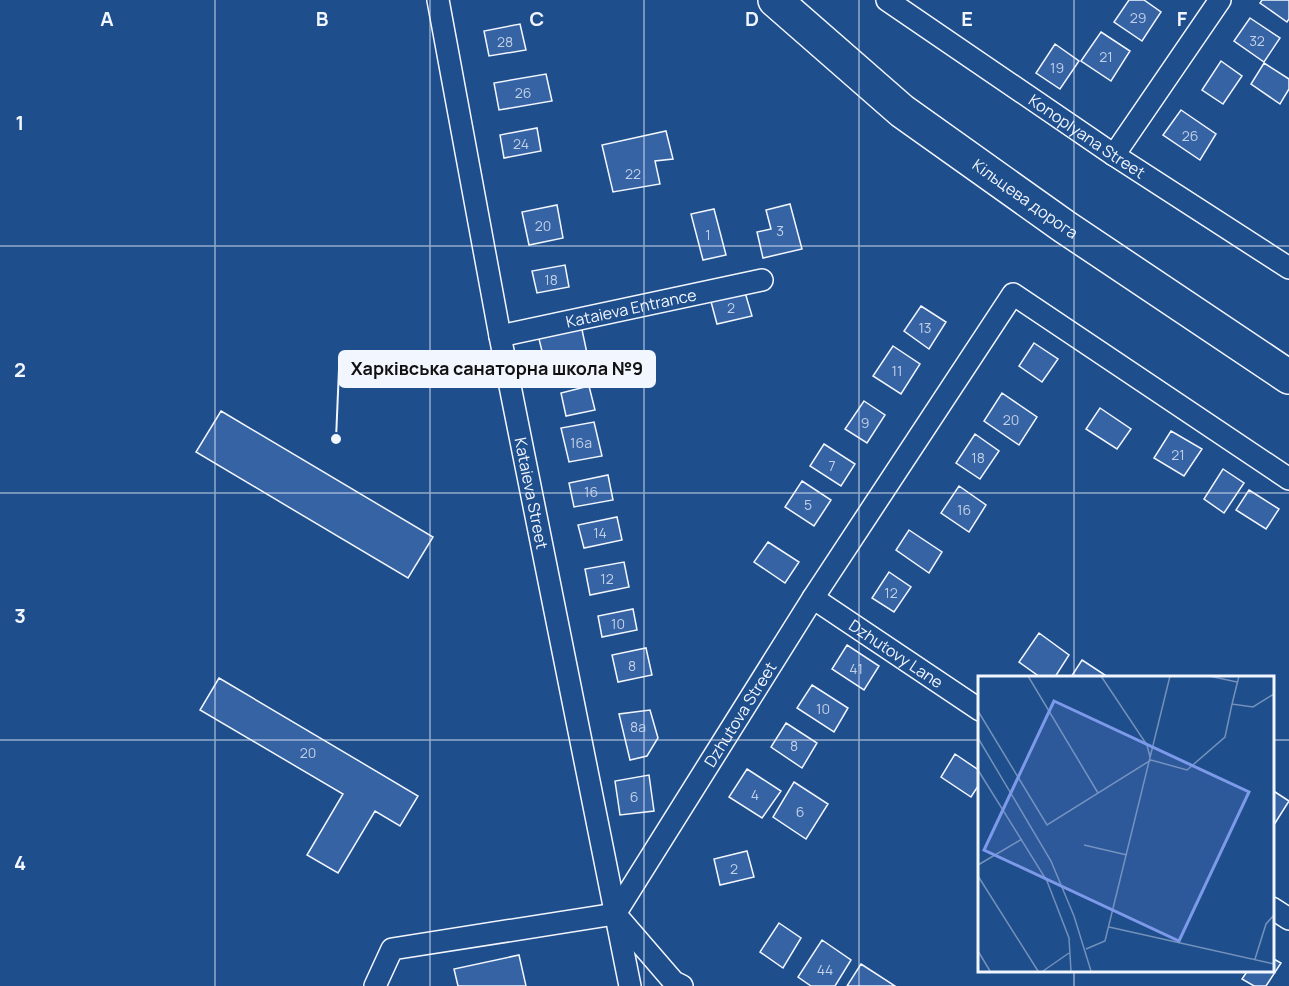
<svg xmlns="http://www.w3.org/2000/svg" width="1289" height="986" font-family="Manrope,sans-serif">
  <style>
    .building { fill: #3563a3; stroke: #f2f6ff; stroke-width: 1.5 }
    .lines { fill: none; stroke-linecap: round; stroke-linejoin: round }
    .street-casing { stroke: #f2f6ff; stroke-width: 24 }
    .highway-casing { stroke: #f2f6ff; stroke-width: 36 }
    .street { stroke: #1f4e8c; stroke-width: 21 }
    .highway { stroke: #1f4e8c; stroke-width: 33 }
    .grid { fill: none; stroke: #f2f6ff; stroke-width: 1.5; stroke-opacity: 0.55 }
    .labels { text-anchor: middle; dominant-baseline: central; stroke-width: 4.5; stroke-linejoin: round; paint-order: stroke }
    .number-label { font-size: 14px; fill: #c3d1e8 }
    .street-label { font-size: 16px; fill: #f2f6ff; stroke: #1f4e8c }
    .inset-road { fill: none; stroke: #7391ba; stroke-width: 1.5 }
    .view { fill: #7d9aea; fill-opacity: 0.15; stroke: #7d9aea; stroke-width: 3 }
    .inset-edge { fill: none; stroke: #f2f6ff; stroke-width: 3 }
    .grid-label { font-size: 20px; text-anchor: middle; font-weight: bold; fill: #f2f6ff; stroke: #1f4e8c; stroke-width: 4.5; stroke-linejoin: round; paint-order: stroke }
    .leader { fill: none; stroke: #f2f6ff; stroke-width: 2 }
    .callout-dot { fill: #f2f6ff; stroke: #1f4e8c; stroke-width: 2 }
    .callout { fill: #f2f6ff; stroke: #f2f6ff; stroke-width: 2 }
    .callout-label { font-size: 18px; text-anchor: middle; font-weight: bold; fill: #111 }
  </style>
  <rect width="100%" height="100%" fill="#1f4e8c"/>
  <!-- building -->
  <path class="building" d="M 1129,0 L 1144,0 L 1161,12 L 1142,41 L 1114,22 Z
    M 1262,0 L 1289,0 L 1289,19 L 1287,22 L 1260,3 Z
    M 1250,18 L 1280,38 L 1264,62 L 1234,41 Z
    M 520,24 L 526,50 L 489,56 L 484,31 Z
    M 1101,32 L 1130,51 L 1111,81 L 1081,61 Z
    M 1055,44 L 1079,61 L 1060,89 L 1036,73 Z
    M 1221,61 L 1242,76 L 1223,104 L 1202,90 Z
    M 1264,63 L 1289,79 L 1289,89 L 1280,104 L 1251,84 Z
    M 546,74 L 552,101 L 499,110 L 494,83 Z
    M 1181,110 L 1216,134 L 1200,160 L 1163,135 Z
    M 537,128 L 541,151 L 504,158 L 500,135 Z
    M 666,131 L 673,159 L 655,161 L 660,184 L 613,192 L 602,145 Z
    M 790,204 L 802,249 L 763,258 L 757,232 L 771,229 L 766,210 Z
    M 557,205 L 563,238 L 529,245 L 522,212 Z
    M 714,209 L 726,255 L 703,260 L 691,214 Z
    M 565,265 L 569,287 L 537,293 L 532,271 Z
    M 744,289 L 752,316 L 717,324 L 710,298 Z
    M 921,306 L 946,322 L 929,349 L 904,331 Z
    M 581,325 L 588,358 L 546,367 L 538,335 Z
    M 1034,343 L 1058,359 L 1042,382 L 1019,366 Z
    M 893,346 L 920,364 L 901,394 L 873,376 Z
    M 589,386 L 595,410 L 566,416 L 561,393 Z
    M 1002,393 L 1037,417 L 1019,445 L 984,421 Z
    M 864,401 L 885,415 L 867,443 L 845,429 Z
    M 1100,408 L 1131,429 L 1117,449 L 1086,429 Z
    M 221,411 L 433,537 L 408,578 L 196,452 Z
    M 594,422 L 602,456 L 569,462 L 561,428 Z
    M 1171,431 L 1202,449 L 1184,476 L 1154,458 Z
    M 975,434 L 999,451 L 980,479 L 956,463 Z
    M 824,444 L 855,464 L 841,486 L 810,466 Z
    M 1223,469 L 1244,483 L 1224,513 L 1204,499 Z
    M 608,475 L 613,500 L 574,507 L 569,483 Z
    M 802,481 L 831,500 L 814,526 L 785,507 Z
    M 959,486 L 986,505 L 969,532 L 941,513 Z
    M 1249,490 L 1279,509 L 1266,529 L 1236,510 Z
    M 617,517 L 622,540 L 584,548 L 578,525 Z
    M 909,530 L 942,552 L 929,573 L 896,550 Z
    M 768,542 L 799,562 L 785,583 L 754,562 Z
    M 624,562 L 629,587 L 590,595 L 585,569 Z
    M 889,572 L 911,587 L 894,612 L 872,598 Z
    M 633,609 L 637,630 L 602,637 L 598,616 Z
    M 1039,633 L 1069,655 L 1055,677 L 1040,677 L 1019,662 Z
    M 847,645 L 879,666 L 864,690 L 832,669 Z
    M 646,648 L 652,675 L 618,682 L 612,655 Z
    M 1082,660 L 1108,677 L 1071,677 Z
    M 219,678 L 418,796 L 400,826 L 375,811 L 338,873 L 307,855 L 343,794 L 200,710 Z
    M 812,685 L 848,708 L 834,732 L 797,708 Z
    M 650,710 L 658,738 L 647,756 L 630,760 L 619,714 Z
    M 786,723 L 817,743 L 802,768 L 771,747 Z
    M 955,754 L 980,771 L 980,783 L 971,797 L 941,777 Z
    M 747,769 L 781,791 L 762,818 L 729,797 Z
    M 649,775 L 654,811 L 620,815 L 615,781 Z
    M 794,782 L 828,804 L 806,839 L 773,817 Z
    M 1272,790 L 1289,801 L 1272,828 Z
    M 747,851 L 754,877 L 720,885 L 714,859 Z
    M 779,923 L 801,938 L 783,968 L 760,952 Z
    M 822,940 L 851,960 L 835,986 L 811,986 L 798,977 Z
    M 519,955 L 526,986 L 458,986 L 454,969 Z
    M 1272,958 L 1281,963 L 1266,986 L 1254,986 L 1242,979 L 1248,970 L 1272,970 Z
    M 861,964 L 895,986 L 847,986 Z"/>
  <g class="lines">
    <!-- street casing -->
    <g class="street-casing">
      <g id="street">
        <path id="s1" d="M 438,0 L 500,336 L 630,986"/>
        <path id="s2" d="M 887,0 L 1114,155 L 1289,268"/>
        <path d="M 1114,155 L 1220,0"/>
        <path id="s3" d="M 500,336 L 762,280"/>
        <path id="s4" d="M 813,598 L 980,710"/>
        <path d="M 1272,908 L 1289,919"/>
        <path d="M 617,916 L 674,982 L 682,986"/>
        <path id="s5" d="M 375,986 L 392,949 L 615,914 L 813,598 L 1013,294 L 1289,479"/>
      </g>
    </g>
    <!-- highway casing -->
    <g class="highway-casing">
      <g id="highway">
        <path id="s6" d="M 775,0 L 902,111 L 1065,227 L 1289,377"/>
      </g>
    </g>
    <!-- street -->
    <use href="#street" class="street"/>
    <!-- highway -->
    <use href="#highway" class="highway"/>
  </g>
  <!-- grid -->
  <path class="grid" d="M 215,0 L 215,986M 430,0 L 430,986M 644,0 L 644,986M 859,0 L 859,986M 1074,0 L 1074,677M 0,246 L 1289,246M 0,493 L 1289,493M 0,740 L 980,740M 1272,740 L 1289,740M 1074,970 L 1074,986"/>
  <g class="labels">
    <!-- number labels -->
    <g class="number-label">
      <text x="1138" y="17">29</text>
      <text x="1257" y="40">32</text>
      <text x="505" y="41">28</text>
      <text x="1106" y="56">21</text>
      <text x="1057" y="67">19</text>
      <text x="523" y="92">26</text>
      <text x="1190" y="135">26</text>
      <text x="521" y="143">24</text>
      <text x="633" y="173">22</text>
      <text x="543" y="225">20</text>
      <text x="780" y="230">3</text>
      <text x="708" y="234">1</text>
      <text x="551" y="279">18</text>
      <text x="731" y="307">2</text>
      <text x="925" y="327">13</text>
      <text x="897" y="370">11</text>
      <text x="1011" y="419">20</text>
      <text x="865" y="422">9</text>
      <text x="581" y="442">16а</text>
      <text x="1178" y="454">21</text>
      <text x="978" y="457">18</text>
      <text x="832" y="465">7</text>
      <text x="591" y="491">16</text>
      <text x="808" y="504">5</text>
      <text x="964" y="509">16</text>
      <text x="600" y="532">14</text>
      <text x="607" y="578">12</text>
      <text x="891" y="592">12</text>
      <text x="618" y="623">10</text>
      <text x="632" y="665">8</text>
      <text x="856" y="668">41</text>
      <text x="823" y="708">10</text>
      <text x="638" y="726">8а</text>
      <text x="794" y="745">8</text>
      <text x="308" y="752">20</text>
      <text x="755" y="794">4</text>
      <text x="634" y="796">6</text>
      <text x="800" y="811">6</text>
      <text x="734" y="868">2</text>
      <text x="825" y="969">44</text>
    </g>
    <!-- street labels -->
    <g class="street-label">
      <text stroke="none"><textPath href="#s2" startOffset="242">Konoplyana Street</textPath></text>
      <text stroke="none"><textPath href="#s6" startOffset="320">Кільцева дорога</textPath></text>
      <text stroke="none"><textPath href="#s3" startOffset="134">Kataieva Entrance</textPath></text>
      <text stroke="none"><textPath href="#s1" startOffset="502">Kataieva Street</textPath></text>
      <text stroke="none"><textPath href="#s4" startOffset="100">Dzhutovy Lane</textPath></text>
      <text stroke="none"><textPath href="#s5" startOffset="502">Dzhutova Street</textPath></text>
    </g>
  </g>
  <!-- overview -->
  <g transform="translate(978 676)">
    <rect width="296" height="296" fill="#1f4e8c"/>
    <path class="inset-road" d="M 50,0 L 120,117M 123,0 L 169,69 L 172,81M 231,0 L 259,6M 254,28 L 261,0M 0,35 L 69,149 L 173,84 L 209,94 L 247,61 L 254,28 L 275,31 L 296,18M 0,62 L 73,185 L 96,240 L 113,295M 0,94 L 69,205 L 91,262 L 93,295M 106,169 L 149,179M 0,189 L 44,163M 0,200 L 60,295M 131,251 L 296,288M 108,273 L 127,265 L 192,0M 0,275 L 12,295M 277,283 L 288,248 L 296,239M 65,295 L 91,277"/>
    <path class="view" d="M 76,25 L 271,116 L 201,265 L 6,174 Z"/>
    <rect width="296" height="296" class="inset-edge"/>
  </g>
  <g class="grid-label">
    <text x="107" y="26">A</text>
    <text x="322" y="26">B</text>
    <text x="537" y="26">C</text>
    <text x="752" y="26">D</text>
    <text x="967" y="26">E</text>
    <text x="1182" y="26">F</text>
    <text x="20" y="130">1</text>
    <text x="20" y="377">2</text>
    <text x="20" y="623">3</text>
    <text x="20" y="870">4</text>
  </g>
  <!-- callouts -->
  <path class="leader" d="M336 439L339 369"/>
  <circle class="callout-dot" cx="336" cy="439" r="6"/>
  <rect class="callout" x="339" y="351" width="316" height="36" rx="6"/>
  <g class="callout-label">
    <text x="497" y="375">Харківська санаторна школа №9</text>
  </g>
</svg>
